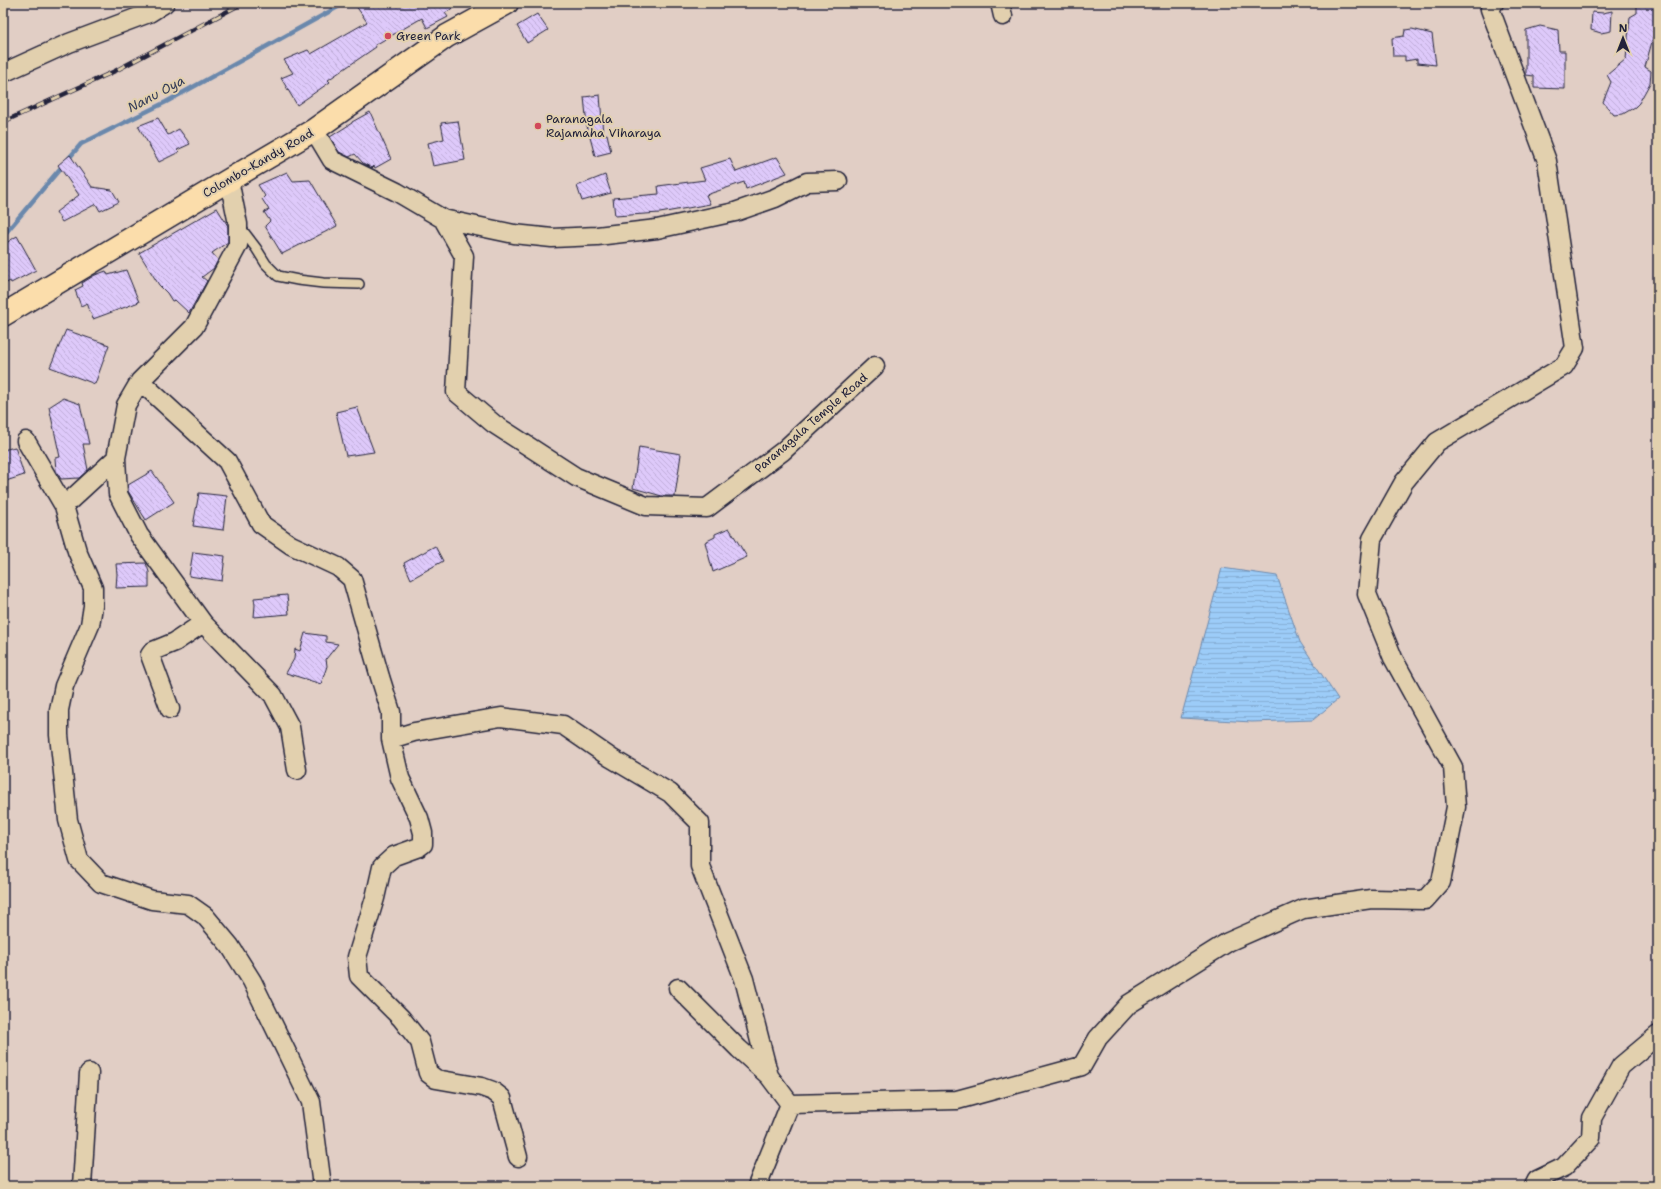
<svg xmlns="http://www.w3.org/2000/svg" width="1661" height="1189" font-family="'Shantell Sans',sans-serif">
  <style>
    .water { fill: url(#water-rules); stroke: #6b88ac }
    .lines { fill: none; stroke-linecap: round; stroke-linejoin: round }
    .stream { stroke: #6b88ac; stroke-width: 4.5 }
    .building { fill: url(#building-back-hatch); stroke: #22223b }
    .lane-casing { stroke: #22223b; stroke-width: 12 }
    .street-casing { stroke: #22223b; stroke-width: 21 }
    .highway-casing { stroke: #22223b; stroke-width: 25 }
    .lane { stroke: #e2d0ae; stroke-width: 9 }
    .street { stroke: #e2d0ae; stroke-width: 18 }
    .highway { stroke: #fbddab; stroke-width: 22 }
    .rail-casing { stroke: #22223b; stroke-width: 4.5 }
    .rail { stroke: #e2d0ae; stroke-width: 3; stroke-dasharray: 9; stroke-linecap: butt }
    .poi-dot { fill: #d1495b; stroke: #e2d0ae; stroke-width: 1.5 }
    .labels { text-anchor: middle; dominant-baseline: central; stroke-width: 4; stroke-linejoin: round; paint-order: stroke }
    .poi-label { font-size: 12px; fill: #22223b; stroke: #e2d0ae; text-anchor: start }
    .street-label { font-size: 12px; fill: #22223b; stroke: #e2d0ae }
    .water-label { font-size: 13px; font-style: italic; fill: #343c57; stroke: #e2d0ae }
  </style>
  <defs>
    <pattern id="water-rules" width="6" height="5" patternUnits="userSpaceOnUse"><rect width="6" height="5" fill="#9cccf8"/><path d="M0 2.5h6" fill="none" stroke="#86afd6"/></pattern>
    <pattern id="building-back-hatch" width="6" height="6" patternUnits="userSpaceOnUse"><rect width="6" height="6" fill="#dec9fa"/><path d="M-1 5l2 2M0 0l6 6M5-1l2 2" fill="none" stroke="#beacd7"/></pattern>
  </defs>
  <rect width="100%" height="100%" fill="#e1cec5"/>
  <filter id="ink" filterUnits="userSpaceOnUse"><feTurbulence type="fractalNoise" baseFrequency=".025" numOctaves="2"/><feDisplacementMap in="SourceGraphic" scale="8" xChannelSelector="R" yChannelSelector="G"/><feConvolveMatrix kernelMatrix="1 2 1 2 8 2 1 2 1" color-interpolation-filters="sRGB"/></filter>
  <g filter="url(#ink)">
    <!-- water -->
    <path class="water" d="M 1222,568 L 1277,576 L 1300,642 L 1338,699 L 1313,720 L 1252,722 L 1181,718 Z"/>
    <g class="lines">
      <!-- stream -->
      <path class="stream" d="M 3,236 L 81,144 L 166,102 L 345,3"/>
    </g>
    <!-- building -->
    <path class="building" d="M 354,3 L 461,3 L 445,13 L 448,17 L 427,28 L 422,18 L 375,45 L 376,47 L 328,80 L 330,82 L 297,105 L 281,78 L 293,73 L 284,60 L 308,50 L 311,54 L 367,22 Z
      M 1637,3 L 1658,3 L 1658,20 L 1645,67 L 1651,71 L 1650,83 L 1639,103 L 1635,107 L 1623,114 L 1614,115 L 1603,102 L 1611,82 L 1607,75 L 1626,59 L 1630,17 L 1637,13 Z
      M 1612,11 L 1611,31 L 1601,33 L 1591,30 L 1592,12 L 1603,13 Z
      M 537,14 L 548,30 L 527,43 L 517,26 Z
      M 1540,26 L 1558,30 L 1559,51 L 1565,51 L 1565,89 L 1534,88 L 1534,76 L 1526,75 L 1526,30 Z
      M 1412,29 L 1432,34 L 1436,65 L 1417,63 L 1417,59 L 1405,61 L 1405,56 L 1393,56 L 1392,38 L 1404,36 L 1405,30 Z
      M 600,95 L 603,135 L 607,134 L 611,152 L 595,156 L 587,126 L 584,97 Z
      M 370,112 L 391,159 L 375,168 L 374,166 L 372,168 L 363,163 L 355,154 L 349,157 L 339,152 L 330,137 L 352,123 L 352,122 Z
      M 158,118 L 168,135 L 179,129 L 190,144 L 177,150 L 179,152 L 159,162 L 138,126 Z
      M 458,121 L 465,160 L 433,166 L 428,143 L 444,139 L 441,123 Z
      M 70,155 L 92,187 L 112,190 L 119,202 L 100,211 L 96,204 L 62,222 L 56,212 L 79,195 L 58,165 Z
      M 777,157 L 787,173 L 746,189 L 744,182 L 706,195 L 710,204 L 660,213 L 615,216 L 613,198 L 659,194 L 658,186 L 705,180 L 700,168 L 730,159 L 736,172 Z
      M 287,172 L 293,181 L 310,180 L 337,226 L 282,254 L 265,226 L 270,221 L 264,212 L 269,210 L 262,199 L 265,196 L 258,185 Z
      M 605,175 L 611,193 L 582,201 L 577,186 Z
      M 217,208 L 228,226 L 228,242 L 212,253 L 218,260 L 214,268 L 202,277 L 207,281 L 189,313 L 175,300 L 172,301 L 167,293 L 159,285 L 139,253 Z
      M 17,236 L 36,270 L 11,283 L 10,281 L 3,285 L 3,245 Z
      M 126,270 L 139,302 L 93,319 L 87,303 L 81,306 L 75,290 L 83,286 L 82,283 L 95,275 L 106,271 L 108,275 Z
      M 66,330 L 109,345 L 95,384 L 50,367 Z
      M 63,398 L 80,404 L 89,444 L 83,444 L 88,470 L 79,478 L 61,479 L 56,471 L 55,458 L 60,457 L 49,407 Z
      M 357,407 L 374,452 L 346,456 L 336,412 Z
      M 15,447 L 24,475 L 3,482 L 3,450 Z
      M 639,447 L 681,454 L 675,496 L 662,496 L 633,488 Z
      M 152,471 L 174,502 L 146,520 L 128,491 L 128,485 Z
      M 199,493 L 227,496 L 223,530 L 193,526 Z
      M 729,528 L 747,557 L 713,572 L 705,542 L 715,537 L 715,534 Z
      M 435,546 L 443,561 L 411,579 L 404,563 Z
      M 193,552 L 225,556 L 222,581 L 189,576 Z
      M 146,563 L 149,572 L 149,587 L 116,588 L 117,574 L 116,564 Z
      M 287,595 L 289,614 L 254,617 L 255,605 L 254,598 Z
      M 305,633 L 326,636 L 326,642 L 338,644 L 326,659 L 327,666 L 321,684 L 286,673 L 294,659 L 295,649 L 300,651 Z"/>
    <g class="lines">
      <!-- lane casing -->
      <g class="lane-casing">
        <path id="lane" d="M 240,227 L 256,248 L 266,264 L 278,276 L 298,280 L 323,283 L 359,284"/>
      </g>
      <!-- street casing -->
      <g class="street-casing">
        <path id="street" d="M 1000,3 L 1003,16
          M 3,73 L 69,43 L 149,13 L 165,3
          M 314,130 L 332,160 L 397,192 L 443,219 L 464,256 L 456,392 L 494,424 L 576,477 L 646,506 L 707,508 L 783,451 L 875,366
          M 229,180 L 238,224 L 238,245 L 194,327 L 140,381 L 126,405 L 116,458 L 64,506 L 77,551 L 93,588 L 93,606 L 90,625 L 64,686 L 59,710 L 59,735 L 68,820 L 79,860 L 101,883 L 152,900 L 188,904 L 205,916 L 230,946 L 252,981 L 311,1102 L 322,1186
          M 443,219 L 514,234 L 552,238 L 597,236 L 657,229 L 735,212 L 775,198 L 807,182 L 838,181
          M 140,381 L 227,461 L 261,524 L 291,545 L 338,567 L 352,579 L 380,677 L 391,712 L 391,739 L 400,778 L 419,818 L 423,833 L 423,844 L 419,847 L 394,856 L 382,867 L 375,898 L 357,957 L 359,976 L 401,1018 L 420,1042 L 428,1073 L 436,1079 L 482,1087 L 493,1091 L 502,1098 L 518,1157
          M 26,441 L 64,506
          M 116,458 L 118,494 L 139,535 L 203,623 L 273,695 L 290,727 L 297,770
          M 170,709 L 150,655 L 153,651 L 175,642 L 203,623
          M 391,739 L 414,732 L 501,717 L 563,725 L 611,758 L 670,793 L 700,823 L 700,866 L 744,979 L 769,1076 L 790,1104
          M 678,988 L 739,1049 L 769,1076
          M 82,1186 L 89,1073
          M 757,1186 L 790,1104 L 957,1100 L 1082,1066 L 1098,1038 L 1129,1004 L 1228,942 L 1303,909 L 1371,899 L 1425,900 L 1441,882 L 1456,807 L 1453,767 L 1393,658 L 1367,594 L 1372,539 L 1404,482 L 1437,442 L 1564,366 L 1575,348 L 1547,161 L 1490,9 L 1494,3
          M 1534,1186 L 1537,1180 L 1564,1167 L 1591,1138 L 1592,1118 L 1621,1066 L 1658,1035"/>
      </g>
      <!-- highway casing -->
      <g class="highway-casing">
        <path id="highway" d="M 3,315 L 229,180 L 314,130 L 447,36 L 507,3"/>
      </g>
      <!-- lane -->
      <use href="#lane" class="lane"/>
      <!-- street -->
      <use href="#street" class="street"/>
      <!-- highway -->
      <use href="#highway" class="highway"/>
      <!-- rail casing -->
      <g class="rail-casing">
        <path id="rail" d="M 3,122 L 115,71 L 243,3"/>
      </g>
      <!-- rail -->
      <use href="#rail" class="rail"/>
    </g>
  </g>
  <!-- markers -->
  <g class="poi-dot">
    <circle cx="388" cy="36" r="4"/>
    <circle cx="538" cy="126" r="4"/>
  </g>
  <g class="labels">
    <!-- poi labels -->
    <g class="poi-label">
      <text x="396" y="36">Green Park</text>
      <text x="546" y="119">Paranagala<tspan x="546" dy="14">Rajamaha Viharaya</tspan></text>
    </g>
    <!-- street labels -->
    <g class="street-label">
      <text transform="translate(258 163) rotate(-30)">Colombo-Kandy Road</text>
      <text transform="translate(811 423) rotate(-41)">Paranagala Temple Road</text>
    </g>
    <!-- water labels -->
    <g class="water-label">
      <text transform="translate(156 94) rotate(-28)">Nanu Oya</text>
    </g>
  </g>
  <!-- margin -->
  <rect width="1661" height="1189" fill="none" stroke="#e2d0ae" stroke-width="16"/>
  <rect x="8" y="8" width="1645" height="1173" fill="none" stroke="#22223b" stroke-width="1.5" filter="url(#ink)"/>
  <!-- north arrow -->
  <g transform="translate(1623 38)" stroke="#e2d0ae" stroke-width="3" paint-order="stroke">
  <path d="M0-3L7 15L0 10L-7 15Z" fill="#22223b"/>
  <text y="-6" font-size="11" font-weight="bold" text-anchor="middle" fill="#22223b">N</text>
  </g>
</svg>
